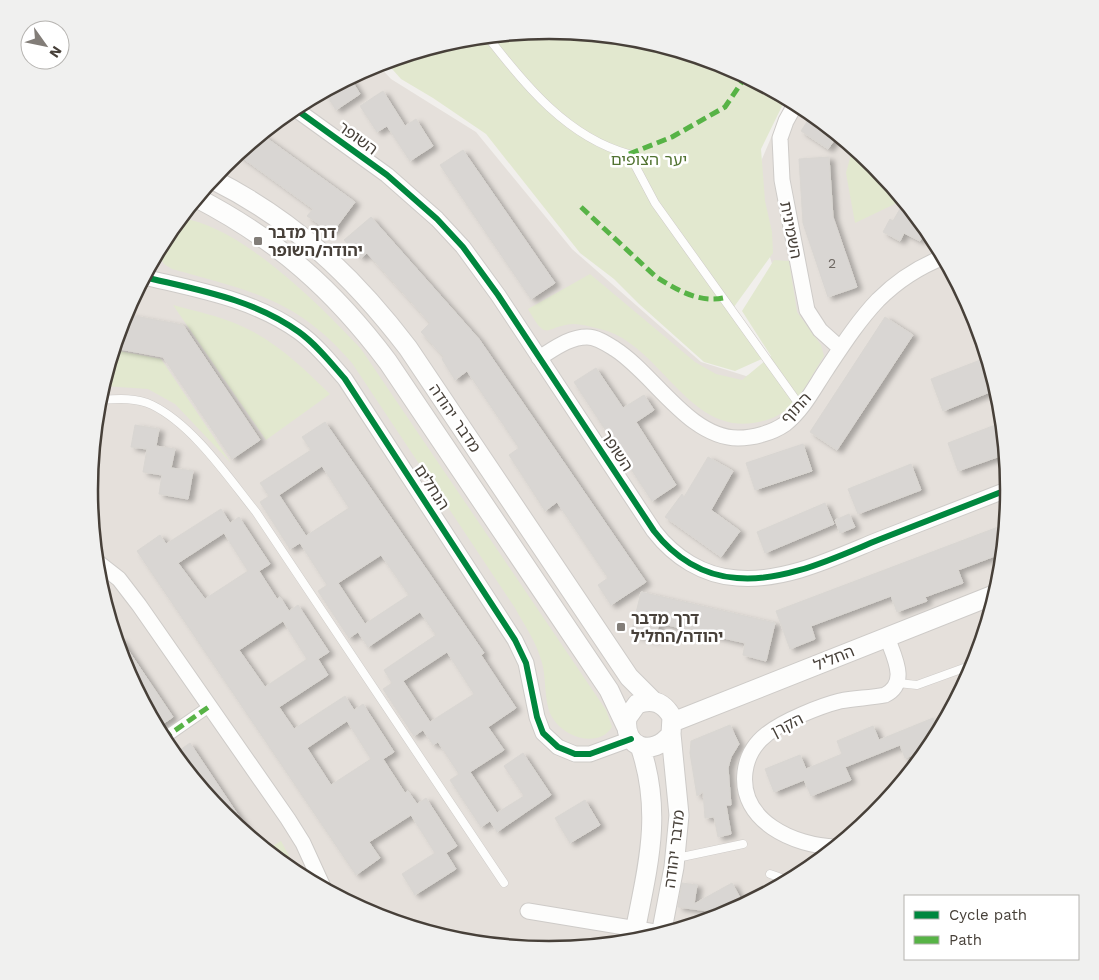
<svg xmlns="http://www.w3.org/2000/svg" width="1099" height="980" font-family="'Work Sans','Noto Sans Hebrew',sans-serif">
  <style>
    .residential { fill: #e5e0db }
    .green { fill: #e2e8cf }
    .building { fill: #d9d6d3; stroke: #d9d6d2; fill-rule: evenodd; filter: url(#shadow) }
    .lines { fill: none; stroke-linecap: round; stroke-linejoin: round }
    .service-casing { stroke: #cecbc8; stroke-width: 9 }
    .pedestrian-casing { stroke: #cecbc8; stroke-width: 13 }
    .minor-casing { stroke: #cecbc8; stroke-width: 17 }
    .tertiary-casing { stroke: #cecbc8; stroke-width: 21 }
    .service { stroke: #fdfdfc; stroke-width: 8 }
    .pedestrian { stroke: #fdfdfc; stroke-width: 11 }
    .minor { stroke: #fdfdfc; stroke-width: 15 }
    .tertiary { stroke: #fdfdfc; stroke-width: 19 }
    .quiet { stroke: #57b346; stroke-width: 5; stroke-dasharray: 10 5; stroke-linecap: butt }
    .cycleway-casing { stroke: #fff; stroke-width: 9 }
    .cycleway { stroke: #00873e; stroke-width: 6 }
    .poi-dot { fill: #827d78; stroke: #fff; stroke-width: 2 }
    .labels { text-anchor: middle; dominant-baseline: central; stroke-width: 5; stroke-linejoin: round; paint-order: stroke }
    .number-label { font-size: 14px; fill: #6d6761 }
    .street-label { font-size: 16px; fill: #474039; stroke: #fff }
    .park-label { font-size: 16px; fill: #527332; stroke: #fff }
    .poi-label { font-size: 16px; font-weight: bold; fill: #474039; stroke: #fff; text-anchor: start }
    .rim { fill: none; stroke: #474039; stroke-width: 2.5 }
  </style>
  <defs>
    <filter id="shadow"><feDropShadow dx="5" dy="3" stdDeviation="2.5" flood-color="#0004"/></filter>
  </defs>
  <rect width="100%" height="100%" fill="#f1efec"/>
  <!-- residential -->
  <path class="residential" d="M 377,64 L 391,79 L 476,132 L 572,249 L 701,362 L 746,376 L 770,368 L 792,333 L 759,219 L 762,159 L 788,98 L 805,108 L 875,165 L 932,235 L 975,314 L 1001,401 L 1009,490 L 1001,580 L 974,666 L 932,746 L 875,815 L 805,873 L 725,915 L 639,941 L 549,950 L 459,941 L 373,915 L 294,872 L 224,815 L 167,745 L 124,666 L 98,579 L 90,490 L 98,400 L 125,314 L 167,234 L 224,165 L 294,107 Z"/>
  <!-- green -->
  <path class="green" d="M 550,30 L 640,39 L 726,65 L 786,98 L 761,149 L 765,201 L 772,232 L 773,253 L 731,311 L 764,358 L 735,371 L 704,362 L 639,304 L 614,279 L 580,253 L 486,134 L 433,98 L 401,79 L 385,61 L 460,39 Z
    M 853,147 L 875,165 L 903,200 L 855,223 L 846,173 Z
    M 181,218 C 241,226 320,305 361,349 L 606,710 L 612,727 C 599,748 566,738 554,720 C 543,705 547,680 542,663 C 537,643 525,626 515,608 L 352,363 C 296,298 250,291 172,269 L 164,264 L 158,254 L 167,234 Z
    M 774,260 L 789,261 L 797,312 L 821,345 L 824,356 C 814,371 804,393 790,406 C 779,417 767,421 753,423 C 690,432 663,353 610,332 C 601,329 583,324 573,324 C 544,326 548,344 528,309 L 590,274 L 695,362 L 716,374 L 742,380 L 771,356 L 742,311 Z
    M 173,305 C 195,311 219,316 239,325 C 275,340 303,368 330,394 L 266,440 Z
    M 114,350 L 161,359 L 231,463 L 175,404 L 148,389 L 103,386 Z
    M 281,841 L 300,876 L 266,850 Z"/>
  <!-- building -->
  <path class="building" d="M 350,78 L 360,94 L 336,110 L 324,91 Z
    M 383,91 L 405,126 L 416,119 L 433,146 L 410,161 L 387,126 L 377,132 L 360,106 Z
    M 812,114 L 838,135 L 828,149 L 801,131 Z
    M 261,134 L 355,202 L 332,233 L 307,216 L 313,209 L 237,154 Z
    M 463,150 L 555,283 L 531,299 L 440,165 Z
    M 829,157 L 833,217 L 857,287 L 828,297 L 803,223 L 799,159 Z
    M 901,207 L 916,215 L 927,228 L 920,241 L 904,233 L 900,241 L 883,232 L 890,219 L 893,221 Z
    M 371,217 L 479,339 L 646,582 L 611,605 L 598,585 L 608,578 L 557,502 L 545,511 L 531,489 L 509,455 L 519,448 L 467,371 L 455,380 L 442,359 L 444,357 L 421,332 L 430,323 L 367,253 L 361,258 L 344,240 Z
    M 124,314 L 183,325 L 260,440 L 232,459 L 163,357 L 114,348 Z
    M 885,317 L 913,335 L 837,450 L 810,432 Z
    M 983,359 L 995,390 L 943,411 L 931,379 Z
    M 596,368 L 623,408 L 644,395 L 654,410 L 636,422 L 676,485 L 652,501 L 574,382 Z
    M 325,422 L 484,653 L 481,655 L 516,708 L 488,727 L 504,750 L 470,772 L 497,813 L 524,796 L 504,766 L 523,753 L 551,795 L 497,832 L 490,821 L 481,827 L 450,780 L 459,774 L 438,742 L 433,745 L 423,730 L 414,736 L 383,689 L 392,683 L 384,670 L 436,635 L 420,612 L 368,647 L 358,632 L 349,638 L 318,591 L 327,585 L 300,543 L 290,549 L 260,502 L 269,496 L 260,483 L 311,450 L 302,437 ZM 322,466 L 349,508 L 306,536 L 279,495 ZM 381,555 L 409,595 L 365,624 L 338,583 ZM 447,652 L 474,694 L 430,722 L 403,681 Z
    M 1003,422 L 1006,454 L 958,471 L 948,443 Z
    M 135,425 L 159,429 L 156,446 L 175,449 L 171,468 L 193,471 L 188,499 L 159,494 L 162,475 L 143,472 L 147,449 L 131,447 Z
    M 803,444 L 812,471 L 755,490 L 746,463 Z
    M 708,457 L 733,471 L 711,510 L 740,531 L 721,557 L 665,517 L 682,494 L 684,497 Z
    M 911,464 L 921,490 L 858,514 L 848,489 Z
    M 825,503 L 834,524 L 765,553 L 757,532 Z
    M 221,509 L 230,523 L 239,517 L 270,564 L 259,571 L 277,599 L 280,597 L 289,611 L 298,605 L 329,652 L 318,659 L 328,675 L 279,707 L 294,729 L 345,696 L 354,710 L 363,704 L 394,752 L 383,759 L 405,793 L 408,791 L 417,804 L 426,798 L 457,846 L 446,853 L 456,869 L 415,895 L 402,874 L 435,853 L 411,815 L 369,842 L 380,858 L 356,875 L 137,551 L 160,535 L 166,544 ZM 224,533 L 248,571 L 205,599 L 178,563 ZM 283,621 L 307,659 L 265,687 L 239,650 ZM 347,721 L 371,759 L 331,785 L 307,748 Z
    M 849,514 L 855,527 L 840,533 L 835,520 Z
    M 1006,524 L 1003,553 L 958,570 L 963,583 L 925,597 L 927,601 L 897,612 L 891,596 L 811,626 L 815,639 L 790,649 L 776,611 Z
    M 641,592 L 775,623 L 766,661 L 743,655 L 745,643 L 659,623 L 655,640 L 631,634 Z
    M 120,638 L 173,717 L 157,728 L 124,666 L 117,640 Z
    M 933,718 L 939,732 L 930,749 L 905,758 L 900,745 L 845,767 L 851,780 L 811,796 L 804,780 L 774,792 L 765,769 L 800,755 L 806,769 L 842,754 L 837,741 L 873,726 L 879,740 Z
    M 730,725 L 739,744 L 731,757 L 728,768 L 731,805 L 726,805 L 731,834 L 718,837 L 714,817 L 705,818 L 703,792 L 697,796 L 690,753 L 691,741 Z
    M 190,743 L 250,833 L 248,835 L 224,815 L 174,754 Z
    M 585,800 L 600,825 L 570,843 L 555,818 Z
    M 682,883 L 697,885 L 694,904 L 732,883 L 744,905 L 712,919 L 708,911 L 678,907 Z"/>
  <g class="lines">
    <!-- service casing -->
    <g class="service-casing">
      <path id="service" d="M 487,36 C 524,84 568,138 629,154 L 655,203 L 801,407
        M 98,400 C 116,399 135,397 152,405 C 193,425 228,477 256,512 L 504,883
        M 898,683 L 917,685 L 975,664
        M 677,858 L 743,844
        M 770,874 L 790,881"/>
    </g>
    <!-- pedestrian casing -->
    <g class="pedestrian-casing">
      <path id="pedestrian" d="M 162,735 L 167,736 L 210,706"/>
    </g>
    <!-- minor casing -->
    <g class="minor-casing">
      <path id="minor" d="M 796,103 L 786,121 L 780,138 L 782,180 L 807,310 L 820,330 L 840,348
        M 294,108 L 387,175 L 437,219 L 463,247 L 498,295 L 654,531 C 674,557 703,576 737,578 C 785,582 834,558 878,540 C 922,523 966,506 1009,489
        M 144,277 C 198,290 253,299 299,332 C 317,345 331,363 345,379 L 515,640 L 526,663 L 537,717 L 543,733 L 558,747 L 575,754 L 590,754 L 631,739
        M 539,358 C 554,349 569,337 587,337 C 597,337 607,344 615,349 C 654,374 689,438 738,438 C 753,438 772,433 785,424 C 803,410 814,388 826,370 C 842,346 858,321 878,300 C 898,280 918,267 944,257
        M 96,561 L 119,579 L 139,605 L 288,819 L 303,843 L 324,889
        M 836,847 C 794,846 739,821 745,772 C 747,756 754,744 767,734 C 783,721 820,706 840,701 C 855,698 870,698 885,695 C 909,683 894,657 887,637
        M 528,911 L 661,933"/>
    </g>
    <!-- tertiary casing -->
    <g class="tertiary-casing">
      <path id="tertiary" d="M 212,179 C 294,220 353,276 408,348 L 629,677 L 653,701
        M 197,198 C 278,240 334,290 388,362 L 609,690 L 626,726
        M 673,722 L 996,594
        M 661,935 L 674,867 L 679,815 L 671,734 L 672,717 C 664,703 653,698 637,704 L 627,718 C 623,749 653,757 671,734
        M 633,942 C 646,872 664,816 640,746"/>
    </g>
    <!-- service -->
    <use href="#service" class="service"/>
    <!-- pedestrian -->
    <use href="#pedestrian" class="pedestrian"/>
    <!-- minor -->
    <use href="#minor" class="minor"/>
    <!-- tertiary -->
    <use href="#tertiary" class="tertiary"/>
    <!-- quiet -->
    <path class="quiet" d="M 629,154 L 672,137 L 725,107 L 746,76
      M 581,207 L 655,276 C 675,289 698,303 723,298
      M 162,735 L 167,736 L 210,706"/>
    <!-- cycleway casing -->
    <g class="cycleway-casing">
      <path id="cycleway" d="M 294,108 L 387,175 L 437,219 L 463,247 L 498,295 L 654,531 C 674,557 703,576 737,578 C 785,582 834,558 878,540 C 922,523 966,506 1009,489
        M 144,277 C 198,290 253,299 299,332 C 317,345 331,363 345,379 L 515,640 L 526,663 L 537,717 L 543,733 L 558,747 L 575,754 L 590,754 L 631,739"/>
    </g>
    <!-- cycleway -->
    <use href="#cycleway" class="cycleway"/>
  </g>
  <!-- markers -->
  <g class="poi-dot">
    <rect x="253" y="236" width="10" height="10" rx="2.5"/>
    <rect x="616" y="622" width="10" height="10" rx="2.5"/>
  </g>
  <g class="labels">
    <!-- number labels -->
    <g class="number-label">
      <text x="832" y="263">2</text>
    </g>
    <!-- street labels -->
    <g class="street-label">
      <text transform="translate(358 138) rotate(36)">השופר</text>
      <text transform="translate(791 230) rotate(79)">השמינית</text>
      <text transform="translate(796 408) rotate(-47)">התוף</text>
      <text transform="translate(455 418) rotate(56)">מדבר יהודה</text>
      <text transform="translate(617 451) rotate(57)">השופר</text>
      <text transform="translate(432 487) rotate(57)">הנחלים</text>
      <text transform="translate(834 658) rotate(-22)">החליל</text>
      <text transform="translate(787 725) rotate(-27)">הקרן</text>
      <text transform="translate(674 849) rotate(-83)">מדבר יהודה</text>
    </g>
    <!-- park labels -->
    <g class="park-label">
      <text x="649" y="159">יער הצופים</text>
    </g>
    <!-- poi labels -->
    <g class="poi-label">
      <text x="268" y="232">דרך מדבר<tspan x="268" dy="18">יהודה/השופר</tspan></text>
      <text x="631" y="618">דרך מדבר<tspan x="631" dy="18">יהודה/החליל</tspan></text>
    </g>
  </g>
  <!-- crop -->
  <path d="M0 0H1099V980H0ZM98 490a451 451 0 1 1 902 0a451 451 0 1 1-902 0Z" fill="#f0f0ef" fill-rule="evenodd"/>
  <path class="rim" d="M98 490a451 451 0 1 1 902 0a451 451 0 1 1-902 0Z"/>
  <!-- legend -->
  <rect x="904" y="895" width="175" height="65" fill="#ffffff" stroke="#b5b3b0"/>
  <rect x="914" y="911" width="25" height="8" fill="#00873e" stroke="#b5b3b0"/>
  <text x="949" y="920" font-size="15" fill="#474039">Cycle path</text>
  <rect x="914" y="936" width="25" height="8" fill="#57b346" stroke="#b5b3b0"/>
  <text x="949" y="945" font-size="15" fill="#474039">Path</text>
  <!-- north arrow -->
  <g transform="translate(45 45) rotate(123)"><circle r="24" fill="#ffffff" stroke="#b5b3b0"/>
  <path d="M0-4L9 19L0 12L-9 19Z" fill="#827d78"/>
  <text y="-8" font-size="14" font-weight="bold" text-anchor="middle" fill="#474039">N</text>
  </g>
</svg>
